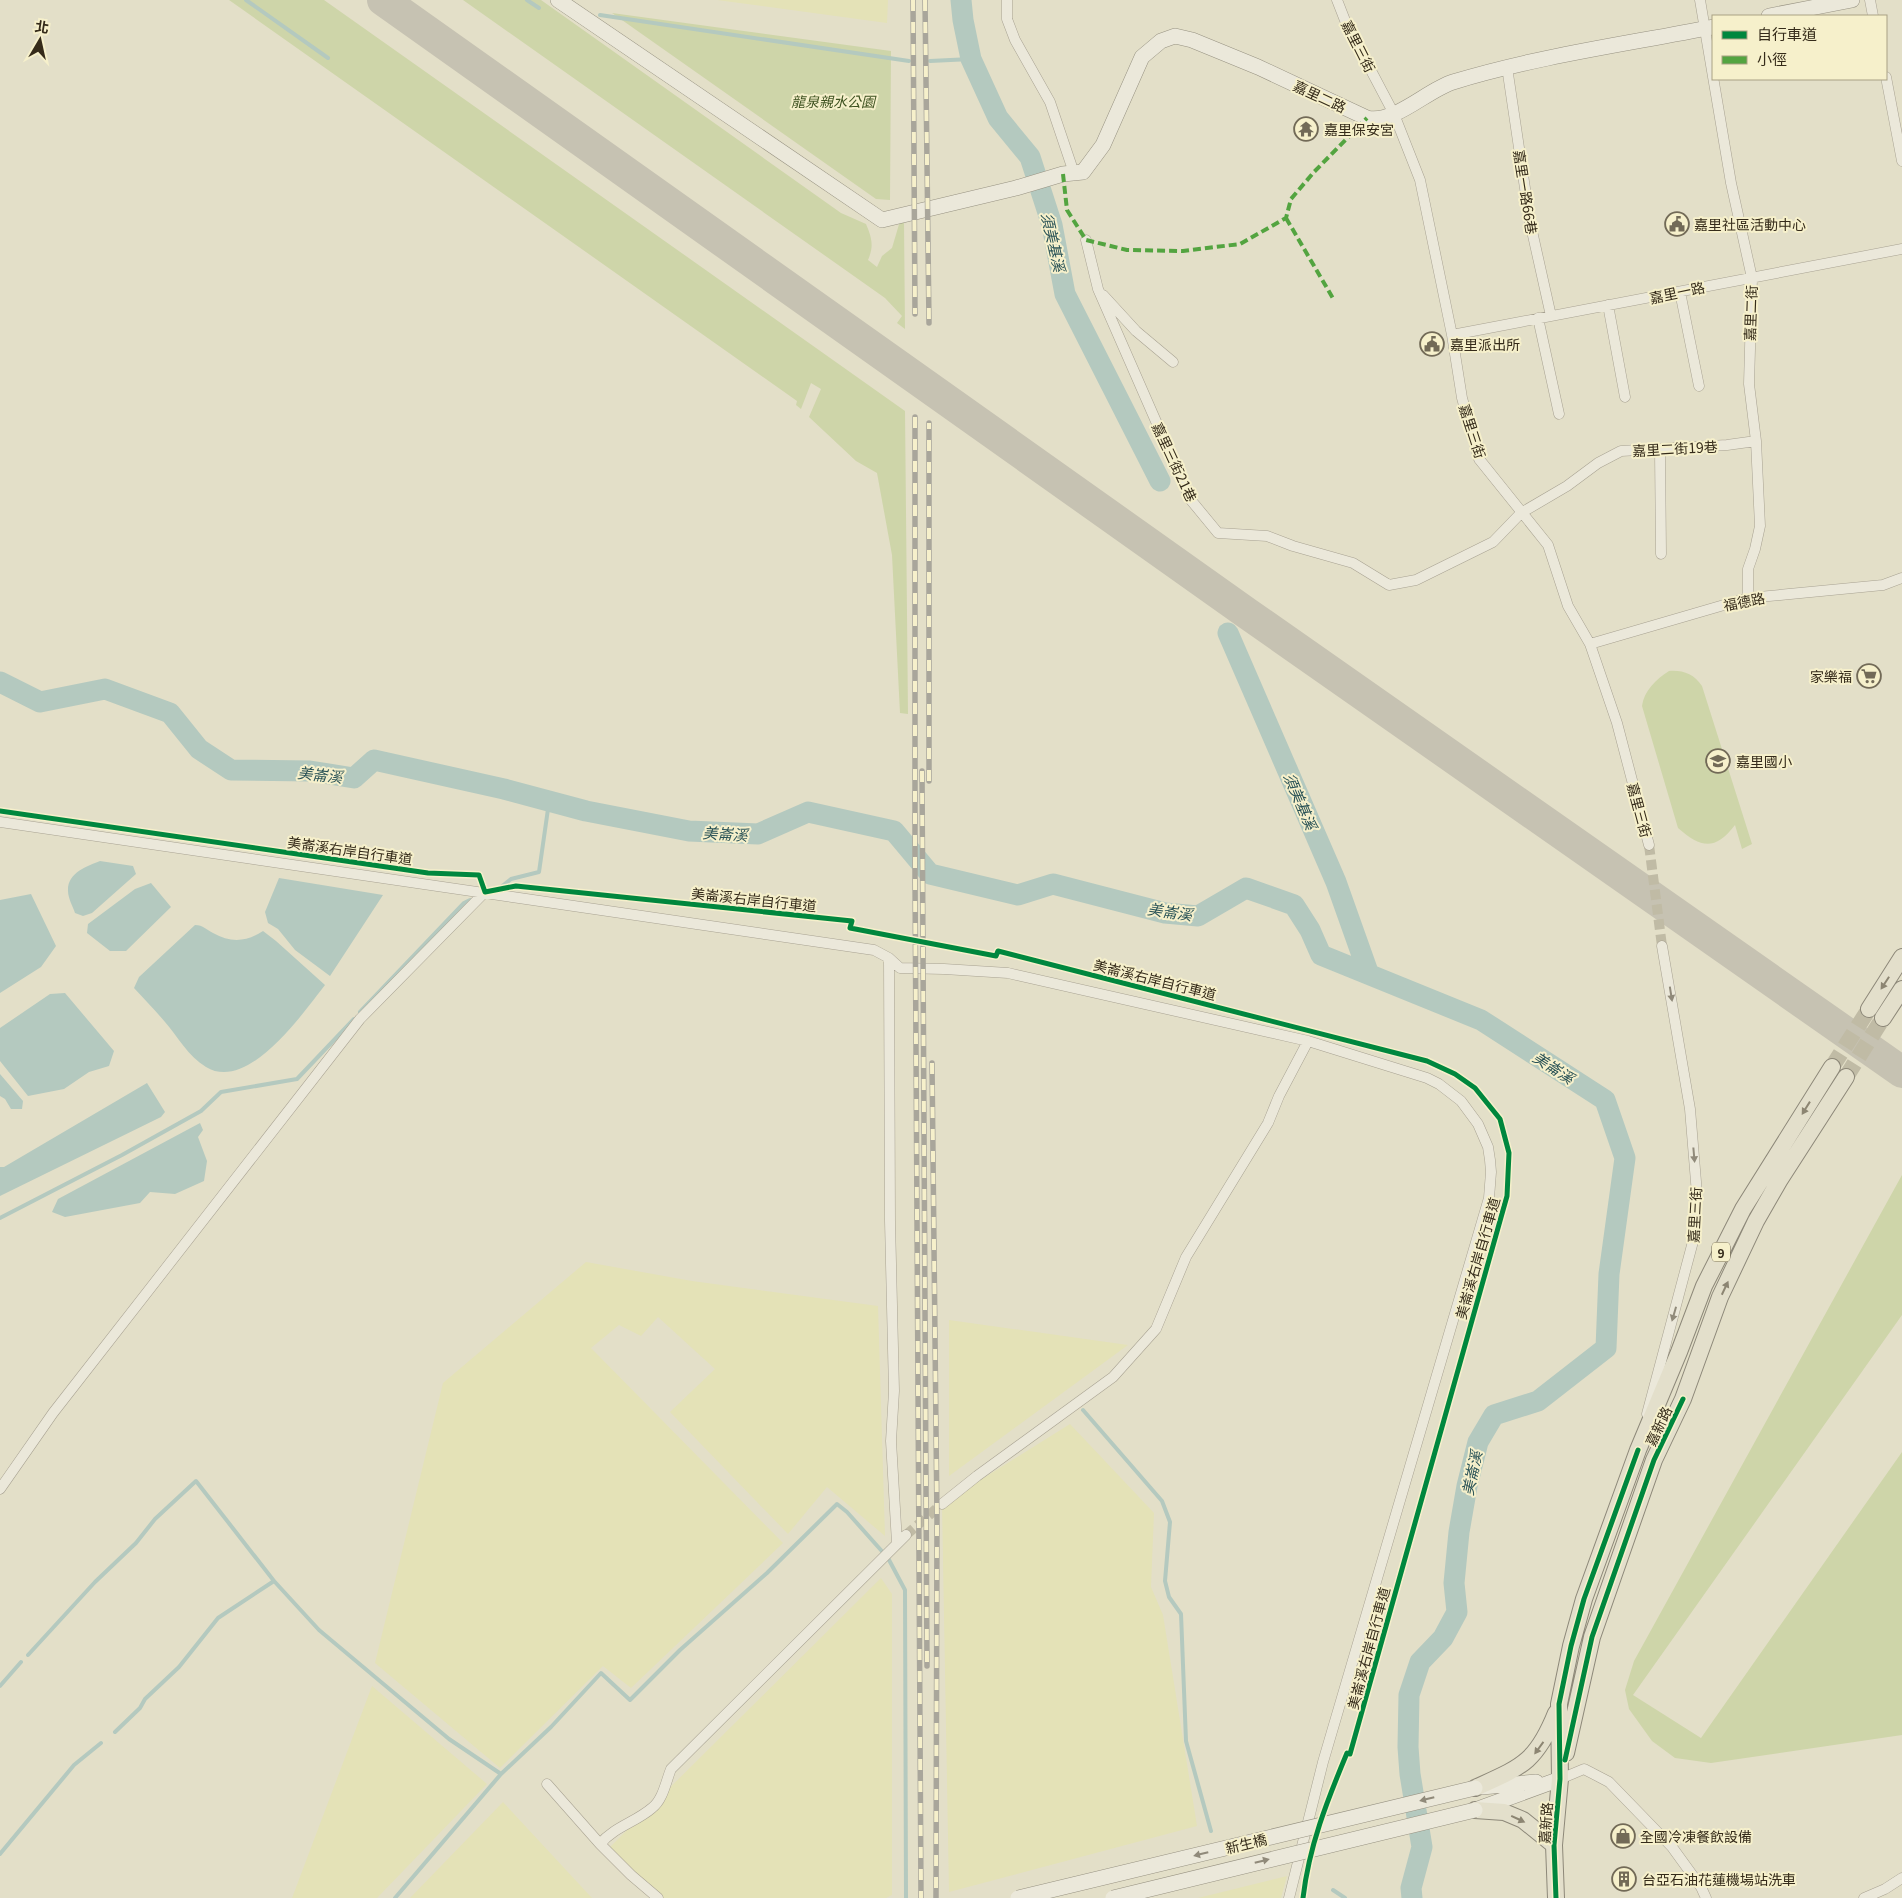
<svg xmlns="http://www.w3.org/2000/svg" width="1902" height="1898" font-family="Georgia,'Noto Sans TC',serif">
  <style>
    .farmland { fill: #e4e2b7 }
    .green { fill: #ced5a9 }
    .water { fill: #b4c9bf }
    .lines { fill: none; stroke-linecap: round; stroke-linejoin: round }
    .stream { stroke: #b4c9bf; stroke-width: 4 }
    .river { stroke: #b4c9bf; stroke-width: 21 }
    .taxiway { stroke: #c6c2b2; stroke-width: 32 }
    .street-tunnel { stroke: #c0bba5; stroke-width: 10; stroke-dasharray: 10 5; stroke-linecap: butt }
    .primary-tunnel { stroke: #c0bba5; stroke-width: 16; stroke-dasharray: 16 8; stroke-linecap: butt }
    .street-casing { stroke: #a8a292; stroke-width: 11 }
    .secondary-casing { stroke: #979282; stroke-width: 16 }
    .primary-casing { stroke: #8d8879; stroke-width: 18 }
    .street { stroke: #ebe8da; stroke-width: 10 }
    .secondary { stroke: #ebe8da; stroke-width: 15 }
    .primary { stroke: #e3dfcb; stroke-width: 16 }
    .rail-casing { stroke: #a9a69b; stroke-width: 5.5 }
    .rail { stroke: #f6f0cb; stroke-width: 4; stroke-dasharray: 11; stroke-linecap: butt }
    .secondary-bridge-casing { stroke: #979282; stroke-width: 16; stroke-linecap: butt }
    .secondary-bridge { stroke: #ebe8da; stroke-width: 15 }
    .quiet { stroke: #53a440; stroke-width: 4; stroke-dasharray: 8 4; stroke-linecap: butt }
    .cycleway-casing { stroke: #f6f0cb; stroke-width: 8 }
    .cycleway { stroke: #00873e; stroke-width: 5 }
    .oneway { fill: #8c8572 }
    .oneway2 { fill: #908a7a }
    .labels { text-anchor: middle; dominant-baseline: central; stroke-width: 4; stroke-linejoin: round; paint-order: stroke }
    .shield { fill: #f6f0cb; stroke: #6f664f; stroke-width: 1 }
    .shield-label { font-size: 12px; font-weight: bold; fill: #352b1a }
    .street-label { font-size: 14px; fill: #352b1a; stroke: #f6f0cb }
    .park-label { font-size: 14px; font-style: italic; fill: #3e5220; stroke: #f6f0cb }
    .poi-label { font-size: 14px; fill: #352b1a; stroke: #f6f0cb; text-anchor: start }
    .water-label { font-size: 15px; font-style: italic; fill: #295256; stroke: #f6f0cb }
  </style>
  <rect width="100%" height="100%" fill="#e3dfc8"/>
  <!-- farmland -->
  <path class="farmland" d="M 717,0 L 888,0 L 887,23 Z
    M 586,1262 L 692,1281 L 878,1306 L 885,1536 L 827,1487 L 788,1534 L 670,1412 L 715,1369 L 658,1317 L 641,1336 L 619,1325 L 591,1348 L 783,1543 L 631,1688 L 603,1666 L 500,1768 L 375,1663 L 443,1383 Z
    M 949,1320 L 1128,1345 L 949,1476 Z
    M 1070,1424 L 1154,1513 L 1151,1587 L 1163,1615 L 1197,1826 L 949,1892 L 942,1504 Z
    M 881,1578 L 892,1594 L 892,1895 L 886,1898 L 661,1898 L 608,1849 Z
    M 372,1686 L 487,1784 L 377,1898 L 292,1898 Z
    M 503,1802 L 592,1898 L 410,1898 Z
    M 1287,1876 L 1281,1898 L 1198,1898 Z"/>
  <!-- green -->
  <path class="green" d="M 229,0 L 324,0 L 905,411 L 908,714 L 900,713 L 892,555 L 877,473 L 856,461 L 809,417 L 821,389 L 811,383 L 801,409 L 796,405 L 797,401 Z
    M 463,0 L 541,0 L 841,213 L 866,224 C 872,238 874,246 868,260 L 877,267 L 882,256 L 892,248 L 900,221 L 904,221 L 905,329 L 897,323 L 902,316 L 885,298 Z
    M 612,13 L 891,51 L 890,200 L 876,199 Z
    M 1669,671 C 1683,670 1694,674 1702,686 L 1752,844 L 1742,849 L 1735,825 C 1715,851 1701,848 1678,828 L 1642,706 C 1644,691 1656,679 1669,671 Z
    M 1902,1175 L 1902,1315 L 1633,1695 L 1701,1738 L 1902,1452 L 1902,1735 L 1711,1763 L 1675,1758 L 1652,1741 L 1629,1709 L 1625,1690 L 1634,1661 Z"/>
  <!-- water -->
  <path class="water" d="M 100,861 L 133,866 L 136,874 L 92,913 L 83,916 L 75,913 C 73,907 68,898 68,891 C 67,873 87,866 100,861 Z
    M 279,878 L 383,895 L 330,976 L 295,950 L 278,929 L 268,923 L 265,912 Z
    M 151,883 L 171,907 L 126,951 L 110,951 L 87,933 L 88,924 L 135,889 Z
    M 31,894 L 56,946 L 41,967 L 0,993 L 0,900 Z
    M 195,925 C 203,925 207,930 213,933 C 231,943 246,942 263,931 L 276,941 L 325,985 C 303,1013 248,1093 206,1067 C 188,1056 178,1037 165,1022 C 155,1010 144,999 134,988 L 139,977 Z
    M 65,993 L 114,1051 L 109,1066 L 89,1072 L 64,1089 L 28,1096 L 0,1061 L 0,1028 L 50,994 Z
    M 0,1074 L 23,1101 L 22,1109 L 11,1109 L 5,1099 L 0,1096 Z
    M 147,1083 L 165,1112 L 161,1117 L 0,1196 L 0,1167 L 4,1167 Z
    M 200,1123 L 203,1130 L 198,1137 L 207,1161 L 204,1181 L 175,1194 L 150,1192 L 140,1203 L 65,1217 L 52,1212 L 58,1199 Z"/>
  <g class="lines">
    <!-- stream -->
    <path class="stream" d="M 246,0 L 328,58
      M 527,0 L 539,8
      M 600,15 L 909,61
      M 930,61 L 971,59
      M 501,887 L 511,879 L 539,872 L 549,802
      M 360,1012 L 464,903 L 470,900
      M 0,1218 L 122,1155 L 201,1111 L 221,1092 L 297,1079 L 354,1019
      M 1083,1410 L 1162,1501 L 1170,1522 L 1165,1581 L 1169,1597 L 1181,1614 L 1186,1741 L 1211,1831
      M 28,1655 L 95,1582 L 136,1543 L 155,1519 L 196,1481 L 274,1581
      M 0,1686 L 21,1662
      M 115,1732 L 140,1708 L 145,1699 L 179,1667 L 218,1618 L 274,1581 L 319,1630 L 449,1739 L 501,1774
      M 0,1854 L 74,1765 L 101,1743
      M 1333,1890 L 1345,1898
      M 395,1898 L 501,1774 L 551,1727 L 601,1673 L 630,1700 L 680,1650 L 767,1573 L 837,1504 L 847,1512 L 888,1558 L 905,1590 L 906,1898"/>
    <!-- river -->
    <path class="river" d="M 961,0 L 963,20 L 971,59 L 998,118 L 1030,157 L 1052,225 L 1065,294 L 1160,481
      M 1228,633 L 1336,882 L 1368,972
      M 0,682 L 40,702 L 105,689 L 170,713 L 199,749 L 231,770 L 310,771 L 354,778 L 374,760 L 504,789 L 586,811 L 689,831 L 758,834 L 808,812 L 894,831 L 930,874 L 1018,895 L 1053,884 L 1165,913 L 1198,916 L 1246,888 L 1294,905 L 1310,930 L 1321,955 L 1481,1020 L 1605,1100 L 1625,1158 L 1609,1274 L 1606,1348 L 1538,1401 L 1494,1415 L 1478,1442 L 1467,1486 L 1459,1532 L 1454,1583 L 1457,1612 L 1443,1638 L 1420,1662 L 1409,1695 L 1408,1747 L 1410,1774 L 1422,1847 L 1411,1888 L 1412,1898"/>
    <!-- taxiway -->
    <path class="taxiway" d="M 383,0 L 1248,614 L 1902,1072"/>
    <!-- street-tunnel -->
    <path class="street-tunnel" d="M 1649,845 L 1662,946
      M 906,1535 L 942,1504"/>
    <!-- primary-tunnel -->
    <path class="primary-tunnel" d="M 1832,1067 L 1869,1009
      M 1846,1077 L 1883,1018"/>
    <!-- street casing -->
    <g class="street-casing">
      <path id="street" d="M 1007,0 L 1007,19 L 1015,40 L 1050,102 L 1074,173
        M 1337,0 L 1346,23 L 1394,114 L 1420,180 L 1452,335 L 1462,398 L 1479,459 L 1548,545 L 1568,606 L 1590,644 L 1617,723 L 1649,845
        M 1700,0 L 1731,183 L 1752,278 L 1749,384 L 1756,441 L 1760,526 L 1755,549 L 1748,569 L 1748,598
        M 1870,0 L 1873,16
        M 1507,67 L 1530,222 L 1551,316
        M 1886,77 L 1902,161
        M 1086,240 L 1098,289 L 1190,499 L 1218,533 L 1267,536 L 1293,546 L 1353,563 L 1389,585 L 1416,580 L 1493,542 L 1521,513 L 1567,486 L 1598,463 L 1621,451 L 1727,445 L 1756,441
        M 1680,292 L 1699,386
        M 1103,295 L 1136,331 L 1173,362
        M 1608,305 L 1625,397
        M 1538,318 L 1559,414
        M 1452,335 L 1902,249
        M 1660,450 L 1661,554
        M 1590,644 L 1748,598 L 1883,585 L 1902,578
        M 0,822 L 874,950 L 889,958 L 900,968 L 944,969 L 1008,973 L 1308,1041 L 1427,1078 L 1439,1084 L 1461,1101 L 1478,1124 L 1488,1147 L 1490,1160 L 1491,1172 L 1489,1198 L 1323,1762 L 1289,1898
        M 889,958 L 890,1221 L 894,1391 L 891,1441 L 897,1543
        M 1647,1414 L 1695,1234 L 1697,1194 L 1690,1109 L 1662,946
        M 0,1489 L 53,1413 L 360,1019 L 485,892
        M 942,1504 L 977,1476 L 1113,1377 L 1156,1329 L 1186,1257 L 1268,1123 L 1279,1096 L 1308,1041
        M 1560,1779 L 1584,1769 L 1609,1782 L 1672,1847 L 1701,1887 L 1706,1898
        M 547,1784 L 600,1844
        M 658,1898 L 631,1875 L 600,1844 C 614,1827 636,1822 652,1808 C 663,1800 666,1781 671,1769 L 906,1535
        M 1864,1898 L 1885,1889 L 1902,1878"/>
    </g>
    <!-- secondary casing -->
    <g class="secondary-casing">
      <path id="secondary" d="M 558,0 L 882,220 L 1016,188 L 1063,174 L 1083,172 L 1103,145 L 1142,57 L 1161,41 L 1175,36 L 1192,40 L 1258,67 L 1367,118 C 1395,124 1427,90 1453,82 C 1538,56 1627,44 1713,27
        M 1769,16 L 1852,0
        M 1482,1787 L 1536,1782
        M 1475,1810 L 1560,1779"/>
    </g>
    <!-- primary casing -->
    <g class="primary-casing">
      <path id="primary" d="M 1869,1009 L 1902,957
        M 1883,1018 L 1902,989
        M 1566,1753 L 1592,1637 L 1614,1574 L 1654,1460 L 1683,1399 L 1720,1297 L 1756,1221 L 1779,1181 L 1846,1077
        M 1475,1788 C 1521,1767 1536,1763 1556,1713
        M 1475,1810 L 1504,1812 L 1523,1820 L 1554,1845
        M 1556,1898 L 1554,1845 L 1560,1779 L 1559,1704 L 1571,1646 L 1584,1599 L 1638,1450 L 1679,1352 L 1704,1286 L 1743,1209 L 1832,1067"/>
    </g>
    <!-- street -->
    <use href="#street" class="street"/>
    <!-- secondary -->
    <use href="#secondary" class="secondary"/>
    <!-- primary -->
    <use href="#primary" class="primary"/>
    <!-- rail casing -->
    <g class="rail-casing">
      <path id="rail" d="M 913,0 L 915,314
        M 925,0 L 929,323
        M 915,417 L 915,878 L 921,1898
        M 922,771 L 927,1666
        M 929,781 L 929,423
        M 932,1063 L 937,1520 L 936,1898"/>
    </g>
    <!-- rail -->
    <use href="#rail" class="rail"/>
    <!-- secondary-bridge casing -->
    <g class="secondary-bridge-casing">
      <path id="secondary-bridge" d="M 1018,1898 L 1475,1788
        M 1113,1898 L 1475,1810"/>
    </g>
    <!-- secondary-bridge -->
    <use href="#secondary-bridge" class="secondary-bridge"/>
    <!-- quiet -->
    <path class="quiet" d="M 1063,174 L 1067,210 L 1086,240 L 1127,250 L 1183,251 L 1240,244 L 1286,218 L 1291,199 L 1314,172 L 1367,118
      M 1286,218 L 1334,300"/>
    <!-- cycleway casing -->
    <g class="cycleway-casing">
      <path id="cycleway" d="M 0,811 L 428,873 L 479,875 L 485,892 L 516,886 L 852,921 L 850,928 L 996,956 L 998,951 L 1427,1061 L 1455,1074 L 1475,1088 L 1500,1119 L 1509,1153 L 1507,1196 L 1350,1754 L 1347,1753 C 1327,1801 1309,1846 1303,1898
        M 1565,1760 L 1592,1637 L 1654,1460 L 1683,1399
        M 1556,1898 L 1554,1845 L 1560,1779 L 1559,1704 L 1571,1646 L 1584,1599 L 1638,1450"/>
    </g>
    <!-- cycleway -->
    <use href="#cycleway" class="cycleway"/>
  </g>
  <!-- one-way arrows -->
  <defs><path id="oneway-solid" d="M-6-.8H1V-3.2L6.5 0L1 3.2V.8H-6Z" transform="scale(1.25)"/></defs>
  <g class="oneway">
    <use href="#oneway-solid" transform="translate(1885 983) rotate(123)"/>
    <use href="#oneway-solid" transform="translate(1806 1108) rotate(122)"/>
    <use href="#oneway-solid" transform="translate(1725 1288) rotate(-65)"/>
    <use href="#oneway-solid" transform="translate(1539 1748) rotate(126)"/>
    <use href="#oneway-solid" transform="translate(1518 1819) rotate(25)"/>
  </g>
  <g class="oneway2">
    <use href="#oneway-solid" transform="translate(1671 994) rotate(81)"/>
    <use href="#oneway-solid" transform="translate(1694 1155) rotate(85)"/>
    <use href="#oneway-solid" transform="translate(1674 1314) rotate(106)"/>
    <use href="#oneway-solid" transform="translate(1427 1799) rotate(166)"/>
    <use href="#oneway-solid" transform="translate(1201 1854) rotate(166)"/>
    <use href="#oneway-solid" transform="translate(1262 1861) rotate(-14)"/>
  </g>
  <!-- icons -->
  <defs>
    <g id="temple-ring" transform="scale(1.25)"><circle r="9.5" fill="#f6f0cb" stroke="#726a57" stroke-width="1.5"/><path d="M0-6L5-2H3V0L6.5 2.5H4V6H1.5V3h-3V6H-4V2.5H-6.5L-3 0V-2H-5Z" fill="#726a57"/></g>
    <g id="civic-ring" transform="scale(1.25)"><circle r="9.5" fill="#f6f0cb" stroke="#726a57" stroke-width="1.5"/><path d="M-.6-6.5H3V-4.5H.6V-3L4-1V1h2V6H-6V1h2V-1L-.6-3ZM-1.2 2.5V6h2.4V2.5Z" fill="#726a57"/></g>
    <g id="supermarket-ring" transform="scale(1.25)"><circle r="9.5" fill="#f6f0cb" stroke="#726a57" stroke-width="1.5"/><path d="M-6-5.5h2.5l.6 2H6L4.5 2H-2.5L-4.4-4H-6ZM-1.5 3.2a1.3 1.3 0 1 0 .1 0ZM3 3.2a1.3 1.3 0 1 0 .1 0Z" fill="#726a57"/></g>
    <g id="school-ring" transform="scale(1.25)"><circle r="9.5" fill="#f6f0cb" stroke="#726a57" stroke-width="1.5"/><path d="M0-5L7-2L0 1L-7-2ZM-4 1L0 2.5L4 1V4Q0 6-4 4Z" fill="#726a57"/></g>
    <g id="shop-ring" transform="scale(1.25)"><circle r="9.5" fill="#f6f0cb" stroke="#726a57" stroke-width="1.5"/><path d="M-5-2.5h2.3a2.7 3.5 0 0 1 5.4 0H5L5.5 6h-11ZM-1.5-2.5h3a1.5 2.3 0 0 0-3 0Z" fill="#726a57"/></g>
    <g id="building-ring" transform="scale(1.25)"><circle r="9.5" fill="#f6f0cb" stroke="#726a57" stroke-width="1.5"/><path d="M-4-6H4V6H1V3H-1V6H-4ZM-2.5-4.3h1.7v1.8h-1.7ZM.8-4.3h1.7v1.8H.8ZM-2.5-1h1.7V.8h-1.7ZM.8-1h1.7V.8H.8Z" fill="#726a57"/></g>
  </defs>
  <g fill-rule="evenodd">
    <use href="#temple-ring" x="1306" y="129"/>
    <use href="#civic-ring" x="1677" y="224"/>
    <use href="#civic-ring" x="1432" y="344"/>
    <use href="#supermarket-ring" x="1869" y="676"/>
    <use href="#school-ring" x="1718" y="761"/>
    <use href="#shop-ring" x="1623" y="1836"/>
    <use href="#building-ring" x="1624" y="1879"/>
  </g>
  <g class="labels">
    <!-- shield labels -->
    <rect class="shield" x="1712" y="1242.5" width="18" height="19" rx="4"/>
    <g class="shield-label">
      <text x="1721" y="1252">9</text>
    </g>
    <!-- street labels -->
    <g class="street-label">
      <text transform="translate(1359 46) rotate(63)">嘉里三街</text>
      <text transform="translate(1320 96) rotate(25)">嘉里二路</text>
      <text transform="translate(1526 192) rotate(81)">嘉里一路66巷</text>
      <text transform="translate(1677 292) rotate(-12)">嘉里一路</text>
      <text transform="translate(1750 313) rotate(-88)">嘉里二街</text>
      <text transform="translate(1473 431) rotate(72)">嘉里三街</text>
      <text transform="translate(1675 448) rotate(-3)">嘉里二街19巷</text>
      <text transform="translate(1175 462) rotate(65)">嘉里三街21巷</text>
      <text transform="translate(1744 601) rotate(-11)">福德路</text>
      <text transform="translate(1640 810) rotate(75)">嘉里三街</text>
      <text transform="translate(350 850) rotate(8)">美崙溪右岸自行車道</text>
      <text transform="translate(754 899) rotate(6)">美崙溪右岸自行車道</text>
      <text transform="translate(1155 979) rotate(14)">美崙溪右岸自行車道</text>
      <text transform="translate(1694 1215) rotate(-87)">嘉里三街</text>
      <text transform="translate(1477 1258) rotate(-74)">美崙溪右岸自行車道</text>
      <text transform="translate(1658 1426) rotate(-65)">嘉新路</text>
      <text transform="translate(1368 1648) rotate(-75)">美崙溪右岸自行車道</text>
      <text transform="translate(1545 1823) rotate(-86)">嘉新路</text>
      <text transform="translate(1246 1843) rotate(-14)">新生橋</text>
    </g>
    <!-- park labels -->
    <g class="park-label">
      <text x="833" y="101">龍泉親水公園</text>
    </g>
    <!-- poi labels -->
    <g class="poi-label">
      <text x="1324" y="129">嘉里保安宮</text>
      <text x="1694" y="224">嘉里社區活動中心</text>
      <text x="1450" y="344">嘉里派出所</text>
      <text x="1852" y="676" text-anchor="end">家樂福</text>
      <text x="1736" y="761">嘉里國小</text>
      <text x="1640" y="1836">全國冷凍餐飲設備</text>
      <text x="1642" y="1879">台亞石油花蓮機場站洗車</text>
    </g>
    <!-- water labels -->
    <g class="water-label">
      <text transform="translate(1054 242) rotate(77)">須美基溪</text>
      <text transform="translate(320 774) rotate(6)">美崙溪</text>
      <text transform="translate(1301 801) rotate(67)">須美基溪</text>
      <text transform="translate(725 833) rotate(3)">美崙溪</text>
      <text transform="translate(1170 911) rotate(8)">美崙溪</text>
      <text transform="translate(1554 1067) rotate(33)">美崙溪</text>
      <text transform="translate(1471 1473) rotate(-78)">美崙溪</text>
    </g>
  </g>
  <!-- legend -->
  <rect x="1712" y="15" width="175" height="65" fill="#f6f0cb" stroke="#a9a184"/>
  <rect x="1722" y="31" width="25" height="8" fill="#00873e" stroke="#a9a184"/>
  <text x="1757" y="40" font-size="15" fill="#352b1a">自行車道</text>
  <rect x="1722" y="56" width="25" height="8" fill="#53a440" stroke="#a9a184"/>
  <text x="1757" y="65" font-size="15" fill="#352b1a">小徑</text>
  <!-- north arrow -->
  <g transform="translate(40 40) rotate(9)" stroke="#f6f0cb" stroke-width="4" paint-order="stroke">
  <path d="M0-4L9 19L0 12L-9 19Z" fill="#352b1a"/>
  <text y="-8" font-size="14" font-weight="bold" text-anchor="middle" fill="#352b1a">北</text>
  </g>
</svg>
